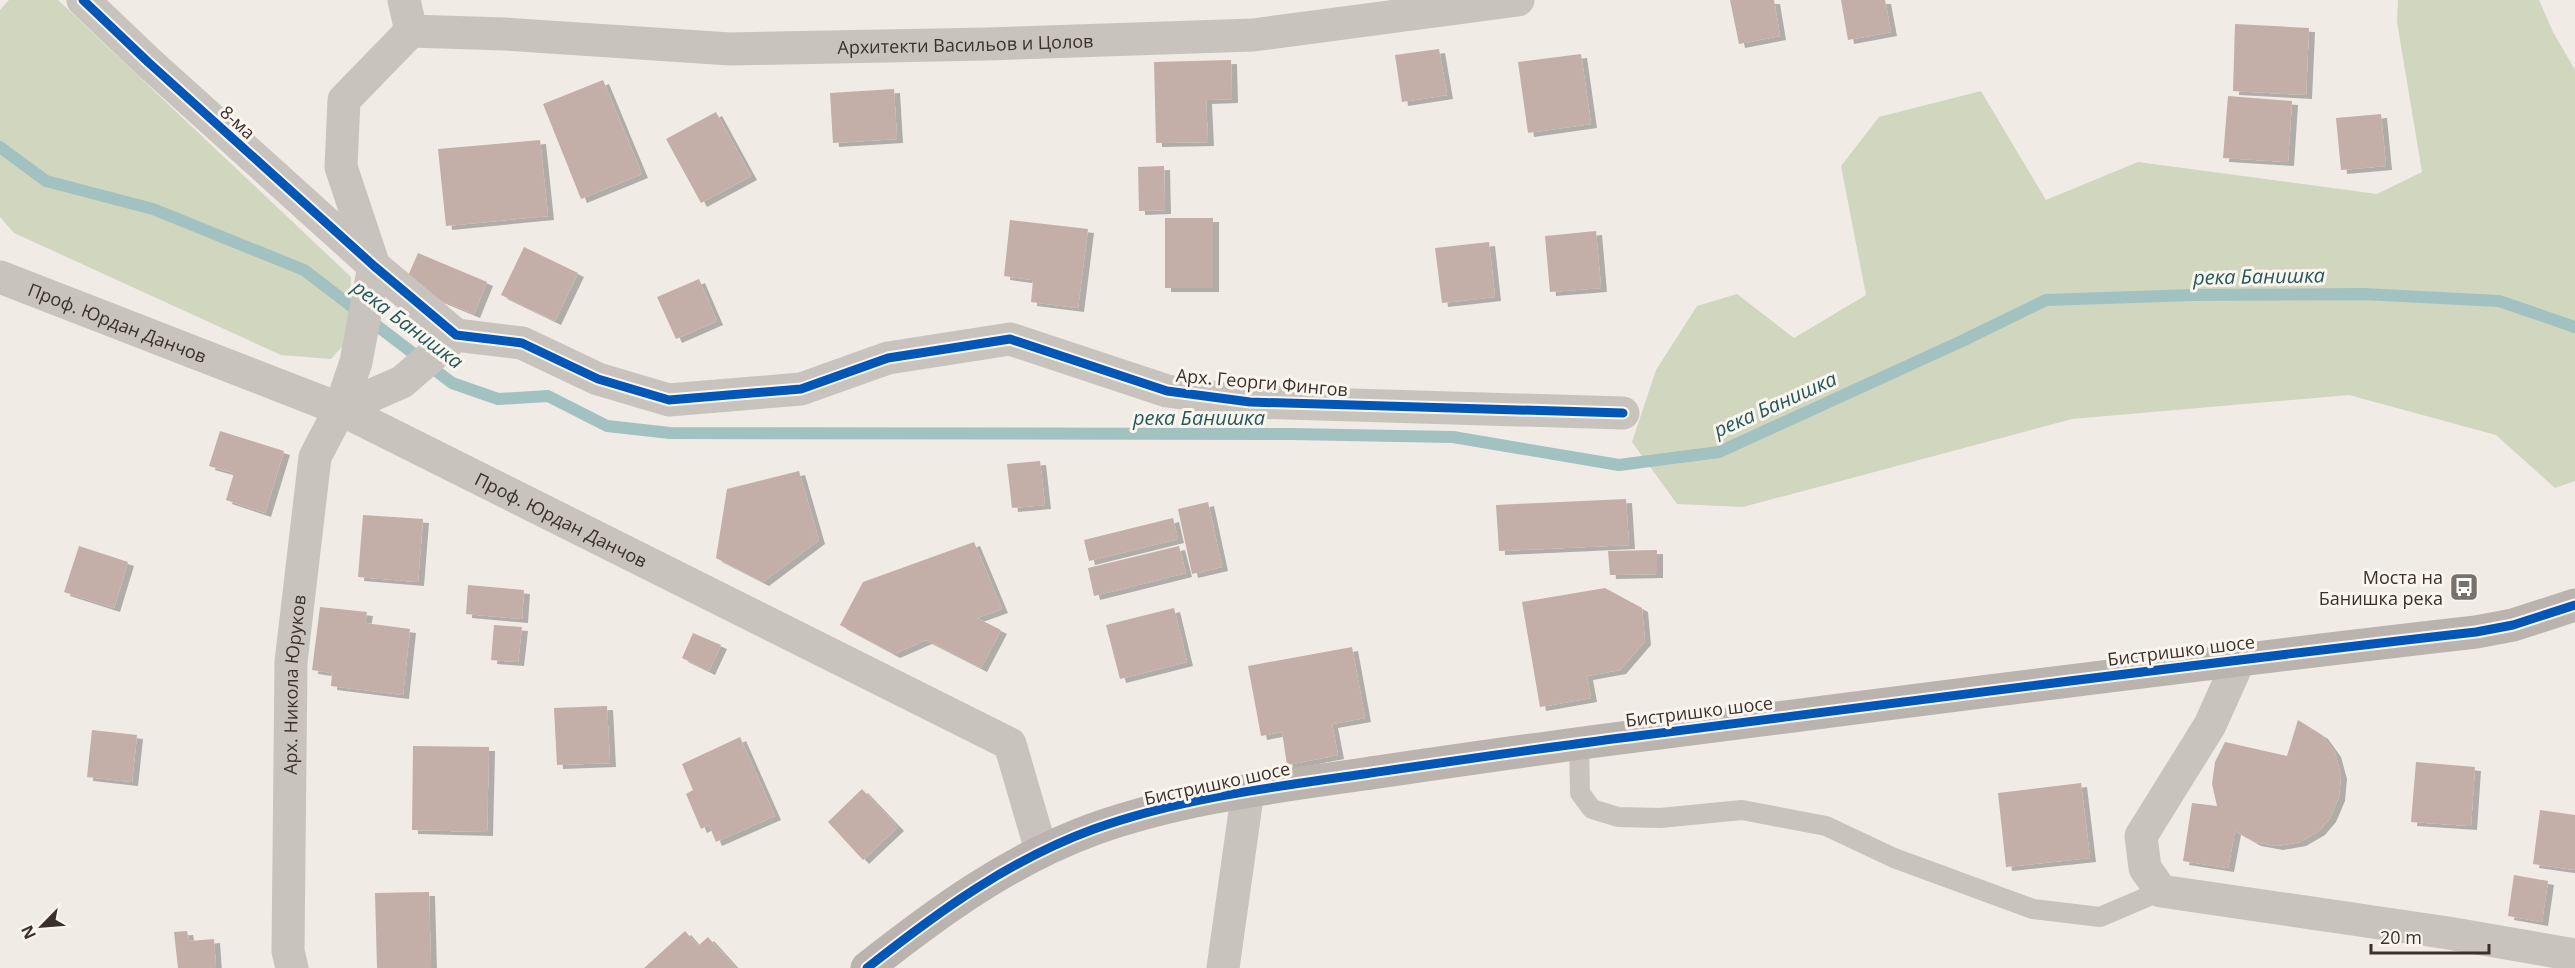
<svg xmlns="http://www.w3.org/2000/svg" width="2575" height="968" font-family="'Open Sans',sans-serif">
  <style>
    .green { fill: #d1d6bf }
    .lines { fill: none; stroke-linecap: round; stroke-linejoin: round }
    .stream { stroke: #a1c2c1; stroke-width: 12 }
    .building { fill: #c3afa7; filter: url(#shadow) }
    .lane { stroke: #c9c3be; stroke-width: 20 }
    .street { stroke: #c9c3be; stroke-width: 33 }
    .secondary { stroke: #bab3ae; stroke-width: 33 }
    .cycleway-casing { stroke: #fbf5ee; stroke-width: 13 }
    .cycleway { stroke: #0057b8; stroke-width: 9 }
    .labels { text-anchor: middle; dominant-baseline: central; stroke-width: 6; stroke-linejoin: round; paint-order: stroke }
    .street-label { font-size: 18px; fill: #3b302b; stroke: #fbf5ee }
    .poi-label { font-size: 18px; fill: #3b302b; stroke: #fbf5ee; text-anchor: end }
    .water-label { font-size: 20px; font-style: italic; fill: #1f5a5e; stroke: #fbf5ee }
  </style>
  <defs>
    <filter id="shadow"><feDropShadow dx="6" dy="4" stdDeviation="0" flood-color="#0004"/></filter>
  </defs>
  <rect width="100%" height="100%" fill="#f0ebe5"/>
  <!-- green -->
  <path class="green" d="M 9,0 L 58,0 L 351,277 L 348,340 L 331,359 L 281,355 L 14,233 L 0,217 L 0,10 Z
    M 2398,0 L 2539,0 L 2553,32 L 2575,70 L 2575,481 L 2555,488 L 2496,435 L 2349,395 L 2072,419 L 1743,507 L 1677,504 L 1632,442 L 1656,370 L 1697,306 L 1737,294 L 1794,338 L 1866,295 L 1841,166 L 1879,117 L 1981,91 L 2046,200 L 2138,162 L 2377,194 L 2422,172 L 2397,22 Z"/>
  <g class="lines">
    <!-- stream -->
    <path class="stream" d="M 0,147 L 46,181 L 153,209 L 304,270 L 452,383 L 498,399 L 548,396 L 607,426 L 670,433 L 1291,434 L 1453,437 L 1619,465 L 1719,452 L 1962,341 L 2046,300 L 2193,295 L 2363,294 L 2499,301 L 2575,327"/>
  </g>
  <!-- building -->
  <path class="building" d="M 1730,0 L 1774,0 L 1780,36 L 1739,44 Z
    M 1841,0 L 1885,0 L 1891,32 L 1848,40 Z
    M 2235,24 L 2309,28 L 2306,95 L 2233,91 Z
    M 1439,49 L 1447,95 L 1402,102 L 1395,55 Z
    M 1581,54 L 1591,124 L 1528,133 L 1518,62 Z
    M 1231,60 L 1232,99 L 1206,100 L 1208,142 L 1156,143 L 1154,62 Z
    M 603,80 L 642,174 L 581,199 L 543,104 Z
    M 894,89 L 897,139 L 833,143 L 830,93 Z
    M 2228,96 L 2292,101 L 2288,162 L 2223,158 Z
    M 716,112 L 751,176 L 701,203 L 666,139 Z
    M 2381,114 L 2386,166 L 2341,170 L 2336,118 Z
    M 540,140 L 548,216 L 446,226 L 438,149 Z
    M 1164,166 L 1165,210 L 1139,211 L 1138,167 Z
    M 1165,218 L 1213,218 L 1213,288 L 1165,288 Z
    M 1010,220 L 1088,229 L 1078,308 L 1031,302 L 1033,280 L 1004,276 Z
    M 1596,231 L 1601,288 L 1550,292 L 1545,236 Z
    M 1489,242 L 1495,297 L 1442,303 L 1435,248 Z
    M 524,247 L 578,273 L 555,321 L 501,295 Z
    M 418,253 L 487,282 L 474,314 L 404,285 Z
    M 699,279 L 717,321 L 676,339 L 657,297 Z
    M 220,431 L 284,451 L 265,513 L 226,500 L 234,473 L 209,466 Z
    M 1040,461 L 1045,505 L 1012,508 L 1007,464 Z
    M 799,471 L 819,540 L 763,582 L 716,558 L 727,489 Z
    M 1626,499 L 1629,545 L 1499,551 L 1496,505 Z
    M 1208,502 L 1222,567 L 1192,574 L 1178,509 Z
    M 363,515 L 423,519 L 418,582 L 358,577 Z
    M 1173,518 L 1178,539 L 1089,561 L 1084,540 Z
    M 974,542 L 1002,609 L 977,618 L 1001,630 L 981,668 L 926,640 L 894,654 L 840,625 L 863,582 Z
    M 79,546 L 128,562 L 114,608 L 64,592 Z
    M 1179,546 L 1186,573 L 1094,596 L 1088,568 Z
    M 1657,550 L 1657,574 L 1610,575 L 1608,551 Z
    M 468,585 L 524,590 L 522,619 L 466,614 Z
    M 1605,588 L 1642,608 L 1645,641 L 1620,670 L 1587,676 L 1591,698 L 1540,707 L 1522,602 Z
    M 320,607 L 367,612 L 365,623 L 410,629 L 403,695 L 331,686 L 332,673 L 312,670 Z
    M 1174,608 L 1187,662 L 1120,679 L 1106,625 Z
    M 494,625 L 522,627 L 518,662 L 491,660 Z
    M 693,633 L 721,645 L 709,671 L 682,658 Z
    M 1352,647 L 1365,718 L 1332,724 L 1338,755 L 1287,765 L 1282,732 L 1261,736 L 1248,666 Z
    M 607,706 L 610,763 L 557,765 L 554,708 Z
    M 2298,720 L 2322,735 L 2335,753 L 2341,775 L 2339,797 L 2330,818 L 2319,831 L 2300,842 L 2277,846 L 2255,842 L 2235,831 L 2228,868 L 2183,861 L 2192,803 L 2217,806 L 2212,784 L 2215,762 L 2225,742 L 2287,756 Z
    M 92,730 L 137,735 L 132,782 L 87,777 Z
    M 740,737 L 775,816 L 716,842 L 709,825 L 701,829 L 686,794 L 693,790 L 682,764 Z
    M 413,746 L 489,747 L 487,832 L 412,830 Z
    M 2416,762 L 2475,767 L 2471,826 L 2411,822 Z
    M 2081,783 L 2090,858 L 2006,867 L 1998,793 Z
    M 862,789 L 898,827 L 863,860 L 828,822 Z
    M 2540,810 L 2575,815 L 2575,870 L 2533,864 Z
    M 2514,875 L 2548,881 L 2542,922 L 2508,916 Z
    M 429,892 L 431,968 L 377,968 L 375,893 Z
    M 187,931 L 189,941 L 214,939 L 216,968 L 178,968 L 174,932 Z
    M 685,931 L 698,946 L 708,937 L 736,968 L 644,968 Z"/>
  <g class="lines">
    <!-- lane -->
    <path class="lane" d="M 1579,743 L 1580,793 L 1592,809 L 1618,817 L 1660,818 L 1742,810 L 1826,826 L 1894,858 L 2033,909 L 2100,917 L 2161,891"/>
    <!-- street -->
    <g class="street">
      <path d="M 83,0 L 148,62 L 374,266 L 456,335 L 522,343 L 598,379 L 669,400 L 801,389 L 888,358 L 1010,339 L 1167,391 L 1250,402 L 1623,413"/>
      <path d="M 404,0 L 411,31"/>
      <path id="s1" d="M 411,31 L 505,34 L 730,49 L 987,44 L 1253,35 L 1518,0"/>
      <path id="s2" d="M 0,277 L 340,409 L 1010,744 L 1041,850"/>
      <path d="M 340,409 L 402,382 L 456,335"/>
      <path d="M 2240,658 L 2210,725 L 2141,836 L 2145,868 L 2161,891 L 2448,933 L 2575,955"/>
      <path id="s3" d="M 292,968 L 288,951 L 291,662 L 315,457 L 340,409 L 356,362 L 374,266 L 341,167 L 344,100 L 411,31"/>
      <path d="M 1223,968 L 1248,790"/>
    </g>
    <!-- secondary -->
    <path class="secondary" d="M 867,968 C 938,912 1009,860 1094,829 C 1181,798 1274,787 1364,774 C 1453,761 1541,748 1629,737 C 1912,701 2193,664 2476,632 L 2513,625 L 2575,605"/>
    <!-- cycleway casing -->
    <g class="cycleway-casing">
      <path id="cycleway" d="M 83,0 L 148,62 L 374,266 L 456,335 L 522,343 L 598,379 L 669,400 L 801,389 L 888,358 L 1010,339 L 1167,391 L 1250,402 L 1623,413
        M 867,968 C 938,912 1009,860 1094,829 C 1181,798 1274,787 1364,774 C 1453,761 1541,748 1629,737 C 1912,701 2193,664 2476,632 L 2513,625 L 2575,605"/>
    </g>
    <!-- cycleway -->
    <use href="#cycleway" class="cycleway"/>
  </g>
  <!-- icons -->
  <defs>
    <g id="bus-square" transform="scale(1.5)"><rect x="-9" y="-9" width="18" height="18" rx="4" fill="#7a716c" stroke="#fbf5ee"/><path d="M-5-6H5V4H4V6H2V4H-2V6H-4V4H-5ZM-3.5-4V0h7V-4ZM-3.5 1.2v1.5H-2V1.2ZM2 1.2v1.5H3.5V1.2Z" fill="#fff"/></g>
  </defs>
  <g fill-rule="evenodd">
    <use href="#bus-square" x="2464" y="587"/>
  </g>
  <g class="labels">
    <!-- street labels -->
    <g class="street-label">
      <text stroke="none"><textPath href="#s1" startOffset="555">Архитекти Васильов и Цолов</textPath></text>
      <text transform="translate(238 122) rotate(42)">8-ма</text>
      <text stroke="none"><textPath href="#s2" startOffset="126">Проф. Юрдан Данчов</textPath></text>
      <text transform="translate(1262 382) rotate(5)">Арх. Георги Фингов</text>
      <text stroke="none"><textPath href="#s2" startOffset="612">Проф. Юрдан Данчов</textPath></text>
      <text transform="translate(2181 650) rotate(-7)">Бистришко шосе</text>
      <text stroke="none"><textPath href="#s3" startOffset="284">Арх. Никола Юруков</textPath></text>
      <text transform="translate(1699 711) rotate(-7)">Бистришко шосе</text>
      <text transform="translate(1217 783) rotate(-12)">Бистришко шосе</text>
    </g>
    <!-- poi labels -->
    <g class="poi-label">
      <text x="2443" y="577">Моста на<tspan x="2443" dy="21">Банишка река</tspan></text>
    </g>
    <!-- water labels -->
    <g class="water-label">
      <text transform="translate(2259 276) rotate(-1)">река Банишка</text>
      <text transform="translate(408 324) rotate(37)">река Банишка</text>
      <text transform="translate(1775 404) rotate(-24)">река Банишка</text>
      <text x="1199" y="417">река Банишка</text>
    </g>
  </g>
  <!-- north arrow -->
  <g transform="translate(42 926) rotate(245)" stroke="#fbf5ee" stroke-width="4.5" paint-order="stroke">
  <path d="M0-4.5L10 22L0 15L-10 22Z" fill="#3b302b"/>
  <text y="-9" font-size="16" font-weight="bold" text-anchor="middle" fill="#3b302b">N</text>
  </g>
  <!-- scale -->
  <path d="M2371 944v9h118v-9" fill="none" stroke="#3b302b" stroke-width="3"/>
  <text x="2380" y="944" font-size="18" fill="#3b302b" stroke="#fbf5ee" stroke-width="4.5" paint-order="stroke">20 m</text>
</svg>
